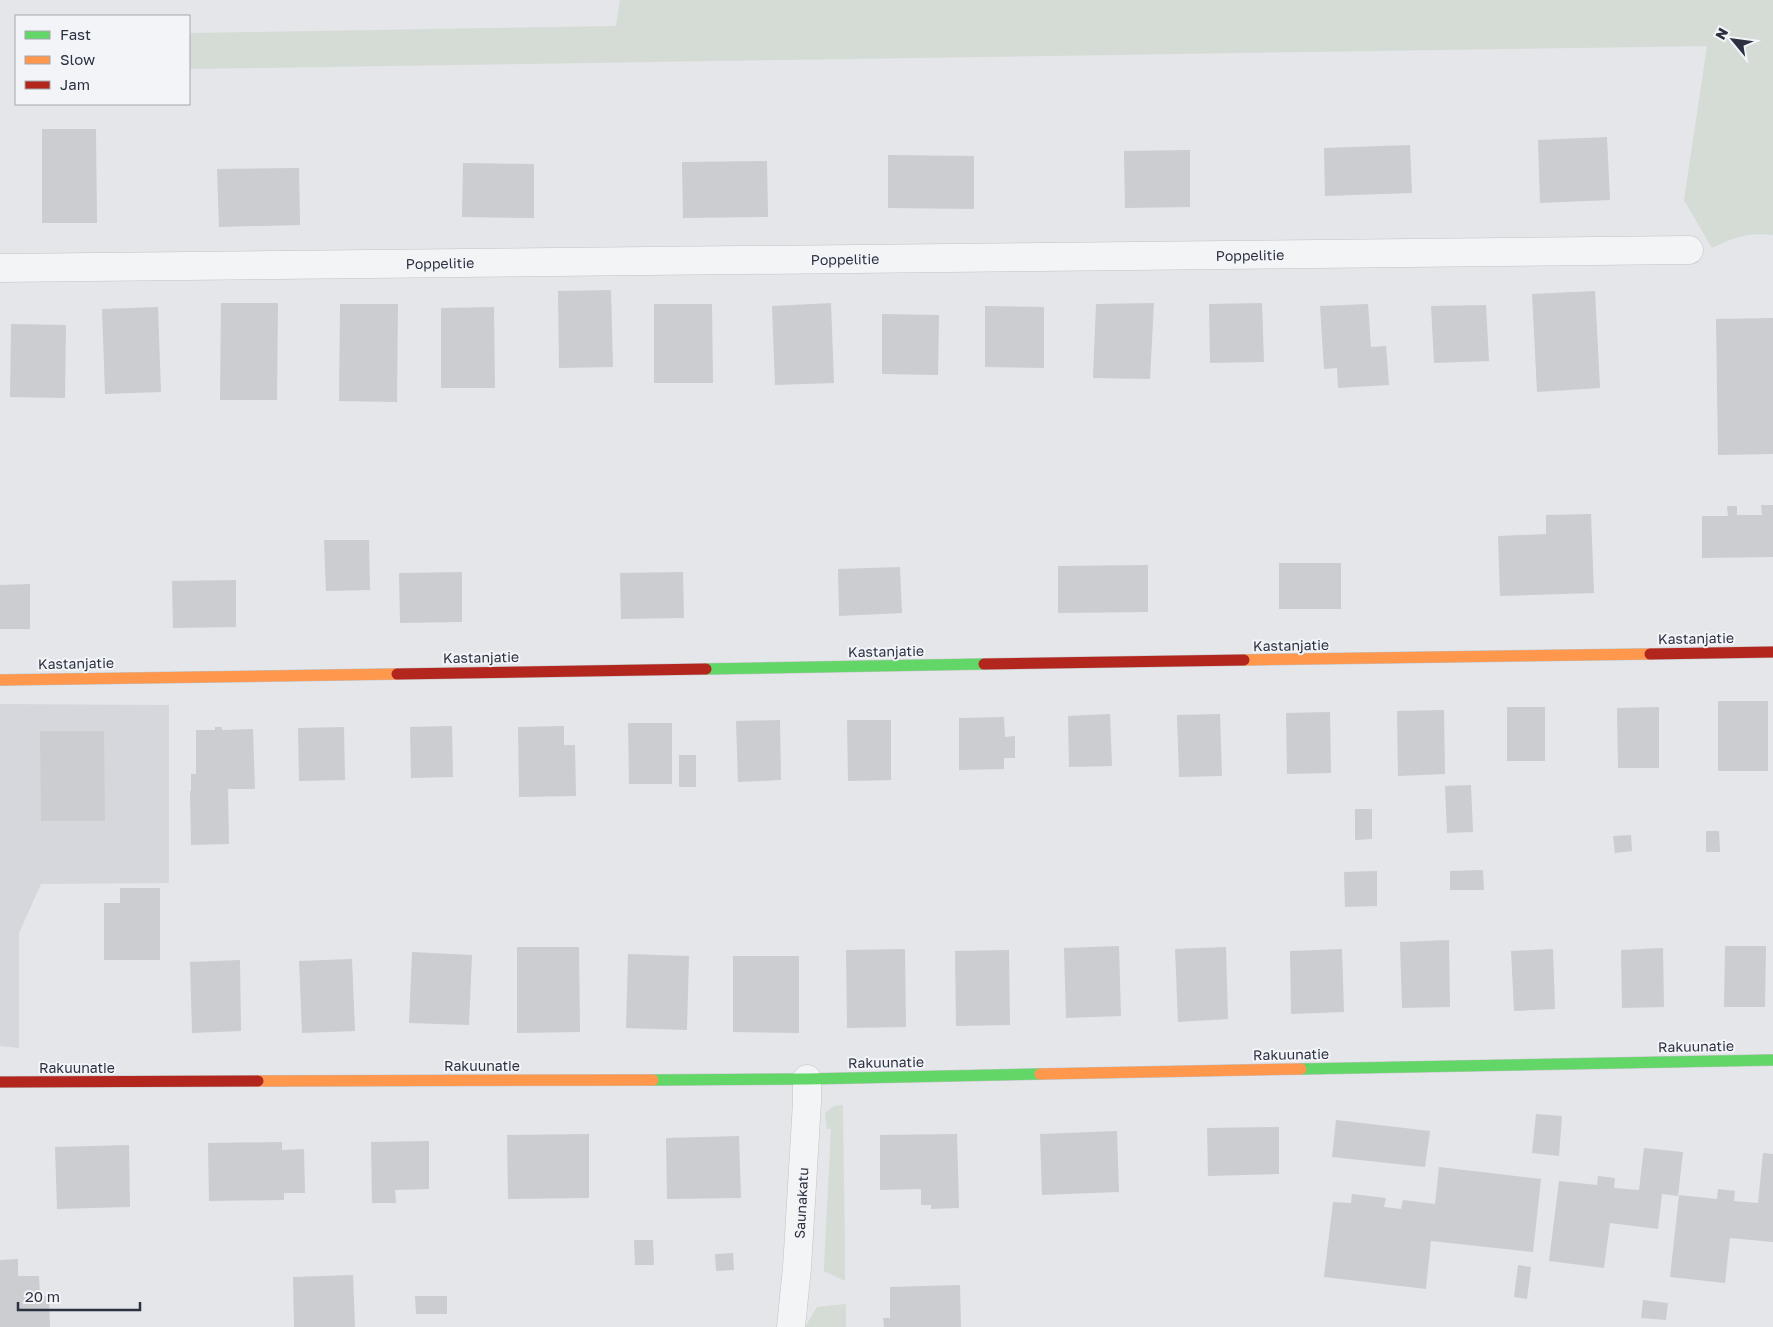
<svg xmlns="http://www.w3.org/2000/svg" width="1773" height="1327" font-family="'Golos Text',sans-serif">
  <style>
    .built { fill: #d5d7dd }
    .green { fill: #d4dcd5 }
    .building { fill: #cbcdd1 }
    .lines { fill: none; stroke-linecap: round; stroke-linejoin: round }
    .street-casing { stroke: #c1c3c5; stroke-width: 29 }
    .fast-casing { stroke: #c1c3c5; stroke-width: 12 }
    .slow-casing { stroke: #c1c3c5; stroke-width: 12 }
    .jam-casing { stroke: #c1c3c5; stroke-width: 12 }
    .street { stroke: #f3f4f5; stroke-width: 28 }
    .fast { stroke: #63d668; stroke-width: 11 }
    .slow { stroke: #ff974d; stroke-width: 11 }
    .jam { stroke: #b3261e; stroke-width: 11 }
    .labels { text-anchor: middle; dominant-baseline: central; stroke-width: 4; stroke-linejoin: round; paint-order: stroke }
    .street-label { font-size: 14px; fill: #2c3141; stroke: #f2f4f7 }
  </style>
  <rect width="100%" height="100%" fill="#e4e6e9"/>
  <!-- built -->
  <path class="built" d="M 0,704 L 169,705 L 169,883 L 41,884 L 19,933 L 19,1048 L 0,1046 Z"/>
  <!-- green -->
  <path class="green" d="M 620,0 L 1773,0 L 1773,235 C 1747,232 1735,237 1712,248 L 1684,200 L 1707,46 L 189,69 L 189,33 L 616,26 Z
    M 843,1105 L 845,1257 L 845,1281 L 824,1271 L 824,1267 L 831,1129 L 827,1129 L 825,1113 L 834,1106 Z
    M 846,1304 L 846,1327 L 805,1327 L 817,1307 Z"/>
  <!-- building -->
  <path class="building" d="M 42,129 L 96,129 L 97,223 L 42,223 Z
    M 1607,137 L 1610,200 L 1540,203 L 1538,140 Z
    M 1410,145 L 1412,193 L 1325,196 L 1324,148 Z
    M 1190,150 L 1190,207 L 1125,208 L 1124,151 Z
    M 888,155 L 974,156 L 974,209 L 888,208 Z
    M 767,161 L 768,217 L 683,218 L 682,162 Z
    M 463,163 L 534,164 L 534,218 L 462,217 Z
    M 299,168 L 300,225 L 219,227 L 217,169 Z
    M 611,290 L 613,367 L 559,368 L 558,291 Z
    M 1595,291 L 1600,388 L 1537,392 L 1532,294 Z
    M 221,303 L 278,303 L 277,400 L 220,400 Z
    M 831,303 L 834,383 L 775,385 L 772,306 Z
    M 1154,303 L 1150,379 L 1093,378 L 1096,304 Z
    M 1262,303 L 1264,362 L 1210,363 L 1209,304 Z
    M 340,304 L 398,304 L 397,402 L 339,401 Z
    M 654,304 L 712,304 L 713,383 L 654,383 Z
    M 1368,304 L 1371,347 L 1386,346 L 1389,385 L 1338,388 L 1337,368 L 1324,369 L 1320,306 Z
    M 1486,305 L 1489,361 L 1434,363 L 1431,306 Z
    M 985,306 L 1044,307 L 1044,368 L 985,367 Z
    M 158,307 L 161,392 L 105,394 L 102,309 Z
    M 494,307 L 495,388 L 441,388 L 441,308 Z
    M 882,314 L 939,315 L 938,375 L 882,374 Z
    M 1773,318 L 1773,454 L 1718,455 L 1716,319 Z
    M 11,324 L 66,325 L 65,398 L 10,397 Z
    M 1761,505 L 1773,505 L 1773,557 L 1702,558 L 1702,516 L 1728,516 L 1727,506 L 1737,506 L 1737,515 L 1762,515 Z
    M 1591,514 L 1594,593 L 1500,596 L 1498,536 L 1546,534 L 1546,515 Z
    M 324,540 L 369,540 L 370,590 L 326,591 Z
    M 1279,563 L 1341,563 L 1341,609 L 1279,609 Z
    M 1148,565 L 1148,612 L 1058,613 L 1058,566 Z
    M 900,567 L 902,613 L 839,616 L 838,569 Z
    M 462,572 L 462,622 L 400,623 L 399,573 Z
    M 683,572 L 684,618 L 621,619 L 620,573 Z
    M 236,580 L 236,627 L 173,628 L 172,581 Z
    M 30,584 L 30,629 L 0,629 L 0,585 Z
    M 1718,701 L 1768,701 L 1768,771 L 1718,771 Z
    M 1507,707 L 1545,707 L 1545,761 L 1507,761 Z
    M 1659,707 L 1659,768 L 1618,768 L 1617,708 Z
    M 1444,710 L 1445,774 L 1398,776 L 1397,711 Z
    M 1330,712 L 1331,773 L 1287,774 L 1286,713 Z
    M 1110,714 L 1112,766 L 1069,767 L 1068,716 Z
    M 1220,714 L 1222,776 L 1179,777 L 1177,715 Z
    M 1004,717 L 1005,737 L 1015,736 L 1015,758 L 1004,758 L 1004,769 L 959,770 L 959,718 Z
    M 780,720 L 781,780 L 738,782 L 736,721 Z
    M 847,720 L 891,720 L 891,780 L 848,781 Z
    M 628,723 L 672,723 L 672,784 L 629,784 Z
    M 452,726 L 453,777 L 411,778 L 410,727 Z
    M 564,726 L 564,745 L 575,745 L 576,796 L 519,797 L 518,727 Z
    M 215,727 L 222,727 L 222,730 L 253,729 L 255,789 L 228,789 L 229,844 L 191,845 L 190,791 L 191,791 L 191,774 L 196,774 L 196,730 L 215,730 Z
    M 344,727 L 345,780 L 299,781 L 298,728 Z
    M 40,731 L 104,731 L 105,821 L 41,821 Z
    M 679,755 L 696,755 L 696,787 L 679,787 Z
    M 1471,785 L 1473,832 L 1447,833 L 1445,786 Z
    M 1355,809 L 1372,809 L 1372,839 L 1355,840 Z
    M 1706,831 L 1719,831 L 1720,852 L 1706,852 Z
    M 1631,835 L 1632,851 L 1615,853 L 1613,836 Z
    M 1483,870 L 1484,890 L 1450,890 L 1450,871 Z
    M 1377,871 L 1377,906 L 1345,907 L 1344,872 Z
    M 120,888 L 160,888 L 160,960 L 104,960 L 104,903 L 120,903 Z
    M 1449,940 L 1450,1007 L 1402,1008 L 1400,942 Z
    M 1119,946 L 1121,1016 L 1066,1018 L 1064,948 Z
    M 1725,946 L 1766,946 L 1765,1007 L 1724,1007 Z
    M 517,947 L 579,947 L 580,1032 L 517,1033 Z
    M 1226,947 L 1228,1019 L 1178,1022 L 1175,949 Z
    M 1663,948 L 1664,1007 L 1622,1008 L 1621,950 Z
    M 905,949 L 906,1027 L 847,1028 L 846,950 Z
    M 1342,949 L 1344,1012 L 1291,1014 L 1290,951 Z
    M 1553,949 L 1555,1009 L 1514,1011 L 1511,951 Z
    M 1009,950 L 1010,1025 L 956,1026 L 955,951 Z
    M 412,952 L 472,955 L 469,1025 L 409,1023 Z
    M 628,954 L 689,956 L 687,1030 L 626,1028 Z
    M 733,956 L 799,956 L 799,1033 L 733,1032 Z
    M 352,959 L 355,1031 L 302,1033 L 299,961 Z
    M 240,960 L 241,1031 L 192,1033 L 190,962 Z
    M 1536,1114 L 1562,1116 L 1559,1156 L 1532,1153 Z
    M 1336,1120 L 1430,1131 L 1425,1167 L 1332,1157 Z
    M 1279,1127 L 1279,1174 L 1208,1176 L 1207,1128 Z
    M 1117,1131 L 1119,1192 L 1042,1195 L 1040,1134 Z
    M 589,1134 L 589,1198 L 508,1199 L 507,1135 Z
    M 957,1134 L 959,1208 L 931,1209 L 931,1205 L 921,1205 L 921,1189 L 880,1190 L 880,1135 Z
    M 739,1136 L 741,1198 L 667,1199 L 666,1138 Z
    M 429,1141 L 429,1189 L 395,1190 L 396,1203 L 372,1203 L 371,1142 Z
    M 282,1142 L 282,1150 L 304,1149 L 305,1193 L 284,1193 L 284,1200 L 209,1201 L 208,1143 Z
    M 129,1145 L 130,1207 L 57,1209 L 55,1147 Z
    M 1644,1148 L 1683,1152 L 1678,1196 L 1662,1194 L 1658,1229 L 1610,1223 L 1604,1268 L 1549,1261 L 1559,1181 L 1597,1185 L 1598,1176 L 1615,1178 L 1614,1188 L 1639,1190 Z
    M 1763,1153 L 1773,1154 L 1773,1242 L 1730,1238 L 1725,1283 L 1670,1277 L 1679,1195 L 1717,1199 L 1718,1189 L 1735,1191 L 1734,1201 L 1758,1203 Z
    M 1439,1167 L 1541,1179 L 1533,1252 L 1431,1241 L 1426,1289 L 1324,1277 L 1333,1202 L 1351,1203 L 1352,1194 L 1386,1198 L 1384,1207 L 1401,1209 L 1403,1200 L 1435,1204 Z
    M 634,1240 L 653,1240 L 654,1265 L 635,1265 Z
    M 733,1253 L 734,1270 L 716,1271 L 715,1254 Z
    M 18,1259 L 18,1276 L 39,1276 L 40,1296 L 49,1296 L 50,1327 L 0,1327 L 0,1260 Z
    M 1518,1265 L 1531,1267 L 1527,1299 L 1514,1297 Z
    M 353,1275 L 355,1327 L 294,1327 L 293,1277 Z
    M 960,1285 L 961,1327 L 884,1327 L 883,1318 L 890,1318 L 890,1287 Z
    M 415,1296 L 447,1296 L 447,1314 L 416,1314 Z
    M 1643,1300 L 1668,1303 L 1666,1320 L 1641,1318 Z"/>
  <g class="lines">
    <!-- street casing -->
    <g class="street-casing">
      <path id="street" d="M 0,268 L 1689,250
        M 791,1327 L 797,1268 L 807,1102 L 807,1079"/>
    </g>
    <!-- fast casing -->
    <g class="fast-casing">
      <path id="fast" d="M 706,669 L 984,664
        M 1301,1069 L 1773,1060
        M 653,1080 L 807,1079 L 1040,1074"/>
    </g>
    <!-- slow casing -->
    <g class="slow-casing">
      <path id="slow" d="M 1244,660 L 1650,654
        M 0,680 L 397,674
        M 1040,1074 L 1301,1069
        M 258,1081 L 653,1080"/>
    </g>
    <!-- jam casing -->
    <g class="jam-casing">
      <path id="jam" d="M 1650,654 L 1773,652
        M 984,664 L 1244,660
        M 397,674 L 706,669
        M 0,1082 L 258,1081"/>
    </g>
    <!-- street -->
    <use href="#street" class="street"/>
    <!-- fast -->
    <use href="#fast" class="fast"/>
    <!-- slow -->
    <use href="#slow" class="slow"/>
    <!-- jam -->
    <use href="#jam" class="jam"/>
  </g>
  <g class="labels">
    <!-- street labels -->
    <g class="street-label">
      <text transform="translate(1250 255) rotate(-1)">Poppelitie</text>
      <text transform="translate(845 259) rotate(-1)">Poppelitie</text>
      <text transform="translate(440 263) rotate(-1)">Poppelitie</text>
      <text transform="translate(1696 638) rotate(-1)">Kastanjatie</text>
      <text transform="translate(1291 645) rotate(-1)">Kastanjatie</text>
      <text transform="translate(886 651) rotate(-1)">Kastanjatie</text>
      <text transform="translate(481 657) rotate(-1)">Kastanjatie</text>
      <text transform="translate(76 663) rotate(-1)">Kastanjatie</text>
      <text transform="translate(1696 1046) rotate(-1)">Rakuunatie</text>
      <text transform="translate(1291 1054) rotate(-1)">Rakuunatie</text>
      <text transform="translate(886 1062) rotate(-1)">Rakuunatie</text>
      <text x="482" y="1065">Rakuunatie</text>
      <text x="77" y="1067">Rakuunatie</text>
      <text transform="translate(801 1203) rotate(-87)">Saunakatu</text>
    </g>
  </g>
  <!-- legend -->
  <rect x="15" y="15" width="175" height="90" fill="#f2f4f7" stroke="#a3a6ae"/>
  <rect x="25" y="31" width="25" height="8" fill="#63d668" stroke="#a3a6ae"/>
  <text x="60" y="40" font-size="15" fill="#2c3141">Fast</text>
  <rect x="25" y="56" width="25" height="8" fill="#ff974d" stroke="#a3a6ae"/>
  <text x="60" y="65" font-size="15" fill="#2c3141">Slow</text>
  <rect x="25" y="81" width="25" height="8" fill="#b3261e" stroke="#a3a6ae"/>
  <text x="60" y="90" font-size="15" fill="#2c3141">Jam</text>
  <!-- north arrow -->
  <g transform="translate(1733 40) rotate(299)" stroke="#f2f4f7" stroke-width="4" paint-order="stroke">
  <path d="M0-4L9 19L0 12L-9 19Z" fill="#2c3141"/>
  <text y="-8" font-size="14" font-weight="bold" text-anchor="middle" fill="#2c3141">N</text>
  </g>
  <!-- scale -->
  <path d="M18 1302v8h122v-8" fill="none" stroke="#2c3141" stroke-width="2.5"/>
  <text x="25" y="1302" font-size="15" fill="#2c3141" stroke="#f2f4f7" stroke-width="4" paint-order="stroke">20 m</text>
</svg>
